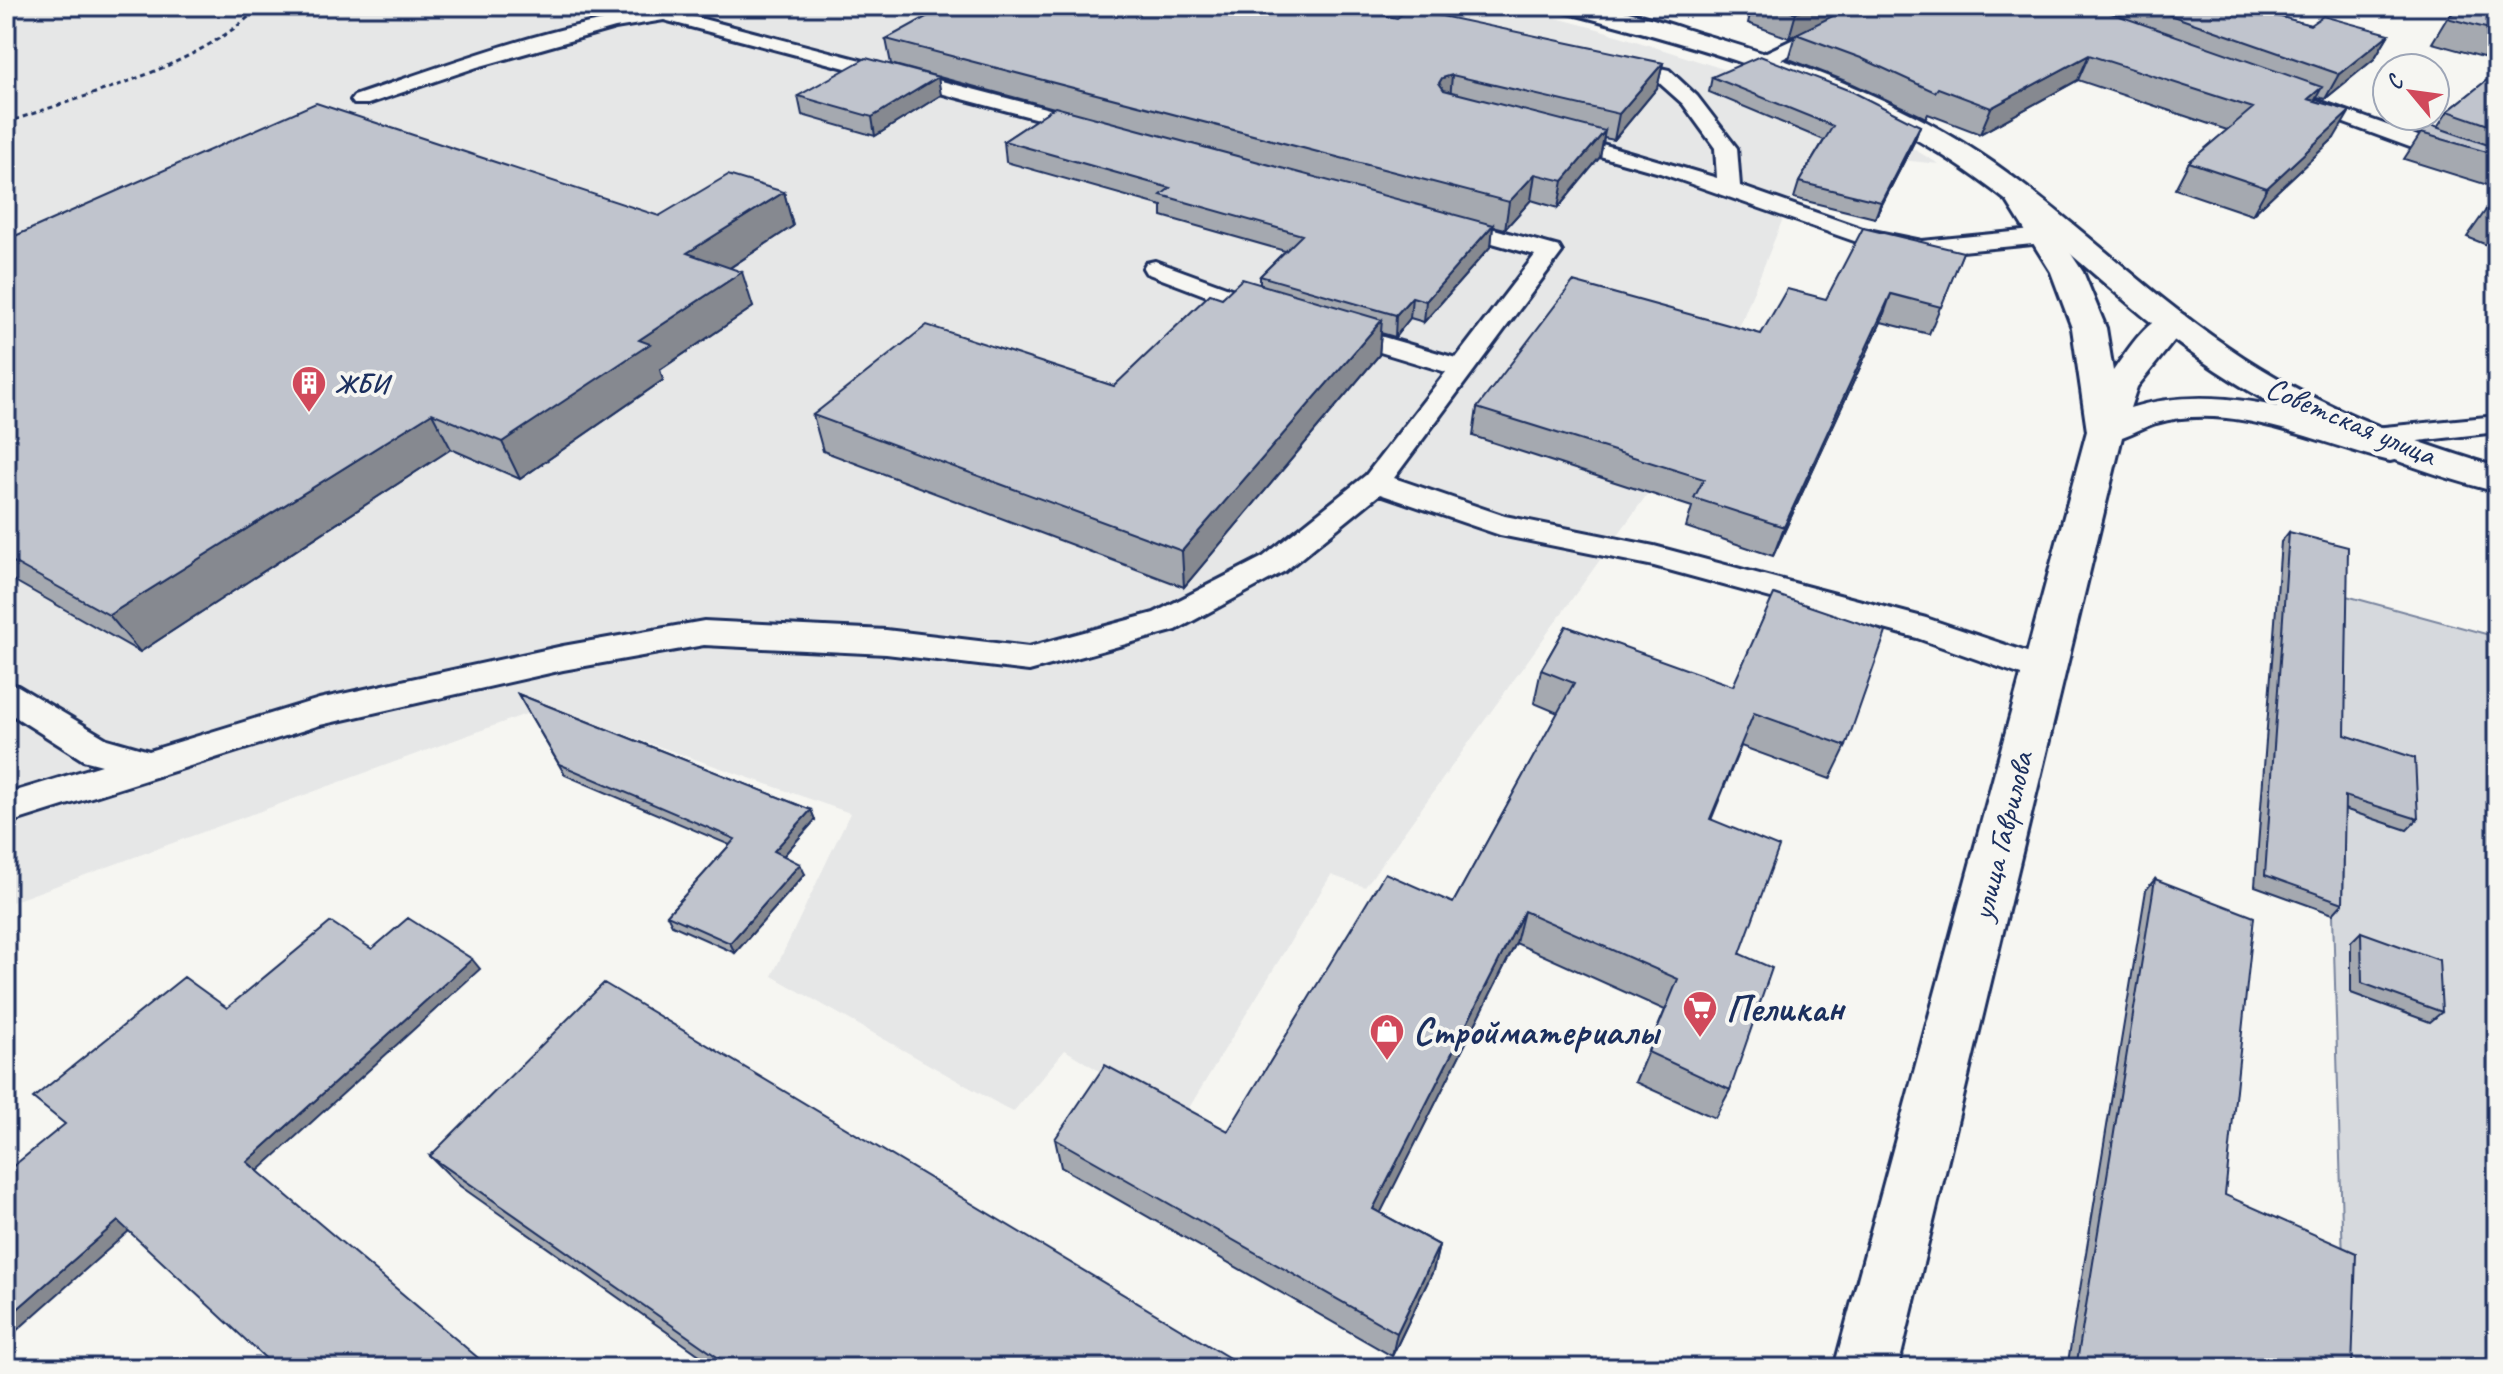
<svg xmlns="http://www.w3.org/2000/svg" width="2503" height="1374" font-family="Caveat,sans-serif">
  <style>
    .built { fill: #e6e7e7 }
    .green { fill: #d6d9dd; stroke: #78849e; stroke-width: 2 }
    .lines { fill: none; stroke-linecap: round; stroke-linejoin: round }
    .service-casing { stroke: #1b2f5e; stroke-width: 6 }
    .tertiary-casing { stroke: #1b2f5e; stroke-width: 6 }
    .secondary-casing { stroke: #1b2f5e; stroke-width: 6 }
    .path { stroke: #1b2f5e; stroke-width: 3; stroke-dasharray: 5 4; stroke-linecap: butt }
    .service { fill: #f6f6f2; fill-rule: evenodd }
    .tertiary { fill: #f6f6f2; fill-rule: evenodd }
    .secondary { fill: #f6f6f2; fill-rule: evenodd }
    .wall { fill: #a5a9b0; stroke: #1b2f5e; stroke-width: 2 }
    .shaded-wall { fill: #868990; stroke: #1b2f5e; stroke-width: 2 }
    .building { fill: #c0c4cd; stroke: #1b2f5e; stroke-width: 2 }
    .labels { text-anchor: middle; dominant-baseline: central; stroke-width: 8; stroke-linejoin: round; paint-order: stroke }
    .far-poi-label { font-size: 26px; font-weight: bold; fill: #1b2f5e; stroke: #f6f6f2; text-anchor: start }
    .street-label { font-size: 32px; fill: #1b2f5e; stroke: #f6f6f2 }
    .near-poi-label { font-size: 38px; font-weight: bold; fill: #1b2f5e; stroke: #f6f6f2; text-anchor: start }
  </style>
  <rect width="100%" height="100%" fill="#f6f6f2"/>
  <filter id="ink" filterUnits="userSpaceOnUse"><feTurbulence type="fractalNoise" baseFrequency=".0125" numOctaves="2"/><feDisplacementMap in="SourceGraphic" scale="16" xChannelSelector="R" yChannelSelector="G"/><feConvolveMatrix kernelMatrix="1 2 1 2 8 2 1 2 1" color-interpolation-filters="sRGB"/></filter>
  <g filter="url(#ink)">
    <!-- built -->
    <path class="built" d="M 6,6 L 1511,6 L 1598,29 L 1761,81 L 1895,138 L 1939,164 L 1882,158 L 1822,145 L 1790,201 L 1728,355 L 1648,493 L 1365,887 L 1331,875 L 1181,1121 L 1065,1050 L 1013,1112 L 772,976 L 850,813 L 545,707 L 6,904 Z"/>
    <!-- green -->
    <path class="green" d="M 2339,594 L 2497,637 L 2497,1368 L 2339,1368 L 2343,1261 L 2333,914 Z"/>
    <g class="lines">
      <!-- service casing -->
      <g class="service-casing">
        <path id="service" d="M 622,6 L 653,6 L 1095,121 L 1098,126 L 1087,132 L 664,20 L 615,28 L 477,67 L 368,104 L 354,104 L 351,100 L 354,96 C 445,65 543,28 638,14 L 624,10 Z
          M 1336,6 L 1371,6 L 1449,23 L 1451,27 L 1442,33 L 1338,10 Z
          M 1864,6 L 1888,6 L 1772,64 L 1758,64 L 1755,60 L 1758,56 Z
          M 1615,58 L 1669,70 L 1697,96 L 1737,148 L 1740,186 L 1863,229 L 1922,241 L 2043,229 L 2051,231 L 2055,236 L 2051,241 L 2043,243 L 1922,255 L 1857,242 L 1660,173 L 1550,142 L 1547,137 L 1550,132 L 1558,131 L 1717,178 L 1715,148 L 1683,104 L 1655,79 L 1608,68 L 1605,64 L 1608,60 Z
          M 2302,95 L 2497,164 L 2497,179 L 2295,105 L 2292,101 L 2295,97 Z
          M 1447,216 L 1559,247 L 1562,252 L 1394,478 L 1505,516 L 1654,546 L 1926,618 L 2056,662 L 2061,671 L 2056,680 L 2044,683 L 1917,638 L 1654,566 L 1500,535 L 1380,494 L 1285,571 L 1176,630 L 1029,671 L 886,654 L 704,645 L 563,670 L 320,725 L 6,824 L 6,794 L 102,765 L 83,760 L 6,711 L 6,682 L 18,686 L 107,739 L 149,751 L 319,699 L 563,646 L 704,621 L 886,630 L 1029,647 L 1154,613 L 1263,557 L 1366,475 L 1446,372 L 1327,336 L 1323,331 L 1327,326 L 1345,326 L 1456,358 L 1535,255 L 1439,228 L 1435,223 L 1439,218 Z
          M 1155,261 L 1275,305 L 1279,310 L 1275,315 L 1257,315 L 1146,273 L 1143,268 L 1146,263 Z
          M 2497,416 L 2497,432 L 2374,446 L 2364,443 L 2360,437 L 2364,431 L 2374,428 Z"/>
      </g>
      <!-- tertiary casing -->
      <g class="tertiary-casing">
        <path id="tertiary" d="M 2020,189 L 2030,192 L 2083,272 L 2106,328 L 2113,371 C 2130,348 2152,307 2184,315 L 2189,322 L 2137,387 L 2130,408 C 2221,380 2316,416 2403,442 L 2409,450 L 2403,458 L 2390,461 C 2317,443 2233,401 2156,423 C 2144,427 2133,433 2122,437 L 1898,1368 L 1834,1368 L 2087,431 L 2072,328 L 2051,272 L 2005,198 L 2010,192 Z"/>
      </g>
      <!-- secondary casing -->
      <g class="secondary-casing">
        <path id="secondary" d="M 1557,6 C 1571,6 1586,4 1599,6 C 1632,11 1666,23 1698,33 C 1802,63 1906,102 1995,164 C 2076,221 2146,292 2228,347 C 2309,403 2403,439 2497,467 L 2497,492 C 2381,462 2266,411 2171,338 C 2092,277 2023,205 1939,153 C 1824,81 1691,44 1561,11 Z"/>
      </g>
      <!-- path -->
      <path class="path" d="M 6,123 C 91,92 194,70 261,6"/>
      <!-- service -->
      <use href="#service" class="service"/>
      <!-- tertiary -->
      <use href="#tertiary" class="tertiary"/>
      <!-- secondary -->
      <use href="#secondary" class="secondary"/>
    </g>
    <!-- wall -->
    <path class="wall" d="M 1752,6 L 2242,6 L 2310,25 L 2389,34 L 2374,59 L 2325,99 L 2317,97 L 2315,101 L 2334,138 L 2252,215 L 2175,189 L 2189,162 L 2227,130 L 2078,80 L 1980,134 L 1928,114 L 1926,118 L 1853,84 L 1789,59 L 1796,35 L 1789,38 L 1748,23 Z
      M 2497,6 L 2497,61 L 2432,43 L 2447,18 Z
      M 1397,18 L 1663,63 L 1657,88 L 1614,140 L 1604,138 L 1600,157 L 1558,208 L 1531,200 L 1505,229 L 1493,226 L 1491,246 L 1424,322 L 1410,318 L 1395,337 L 1381,333 L 1379,355 L 1184,587 L 823,451 L 813,415 L 1114,386 L 1222,298 L 1260,284 L 1260,276 L 1285,251 L 1162,216 L 1162,206 L 1006,162 L 1004,141 L 1054,108 L 891,64 L 886,39 Z
      M 2497,72 L 2497,188 L 2404,159 L 2421,133 L 2437,128 L 2448,111 Z
      M 1712,77 L 1920,126 L 1914,142 L 1875,218 L 1794,198 L 1799,182 L 1824,140 L 1709,92 Z
      M 941,95 L 875,136 L 802,115 L 798,96 Z
      M 784,192 L 793,226 L 730,268 L 753,307 L 660,370 L 663,380 L 520,479 L 451,449 L 140,652 L 6,576 L 6,240 L 659,216 Z
      M 2497,202 L 2497,249 L 2467,237 L 2486,210 Z
      M 1963,252 L 1929,334 L 1881,322 L 1773,556 L 1686,527 L 1692,507 L 1473,436 L 1477,408 L 1761,334 L 1826,299 Z
      M 2289,532 L 2345,735 L 2418,819 L 2407,830 L 2344,809 L 2343,903 L 2333,914 L 2255,886 L 2281,542 Z
      M 1566,626 L 1846,746 L 1830,779 L 1741,746 L 1711,820 L 1740,954 L 1730,1090 L 1715,1118 L 1635,1082 L 1665,1010 L 1516,943 L 1380,1213 L 1439,1245 L 1433,1271 L 1392,1356 L 1061,1167 L 1055,1139 L 1228,1131 L 1453,903 L 1558,713 L 1534,703 L 1541,670 Z
      M 518,694 L 811,810 L 815,820 L 783,856 L 805,874 L 735,953 L 672,925 L 667,915 L 730,845 L 565,775 Z
      M 2155,879 L 2225,1195 L 2352,1368 L 2067,1368 L 2146,890 Z
      M 2361,932 L 2442,1012 L 2430,1022 L 2351,993 L 2351,942 Z
      M 430,1156 L 1246,1368 L 718,1368 L 460,1186 Z"/>
    <!-- shaded-wall -->
    <path class="shaded-wall" d="M 1812,6 L 1857,6 L 1789,38 L 1796,13 Z
      M 2102,6 L 2113,6 L 2106,21 Z
      M 2389,34 L 2374,59 L 2325,99 L 2339,74 Z
      M 2089,55 L 2078,80 L 1980,134 L 1991,108 Z
      M 1663,63 L 1657,88 L 1614,140 L 1619,114 Z
      M 1452,75 L 1450,100 L 1439,83 L 1442,78 Z
      M 938,77 L 941,95 L 875,136 L 872,117 Z
      M 2322,87 L 2308,113 L 2308,99 Z
      M 2350,111 L 2334,138 L 2252,215 L 2267,188 Z
      M 1920,126 L 1914,142 L 1875,218 L 1881,202 Z
      M 1605,131 L 1600,157 L 1558,208 L 1563,181 Z
      M 1535,174 L 1531,200 L 1505,229 L 1509,202 Z
      M 784,192 L 793,226 L 699,288 L 687,253 Z
      M 1493,225 L 1491,246 L 1424,322 L 1426,301 Z
      M 742,272 L 753,307 L 660,370 L 663,380 L 520,479 L 502,442 L 639,340 Z
      M 1891,294 L 1881,322 L 1773,556 L 1784,527 Z
      M 1412,297 L 1410,318 L 1395,337 L 1396,315 Z
      M 1382,320 L 1379,355 L 1184,587 L 1182,551 Z
      M 432,413 L 451,449 L 140,652 L 109,615 Z
      M 811,810 L 815,820 L 778,862 L 774,851 Z
      M 800,864 L 805,874 L 735,953 L 730,943 Z
      M 1524,911 L 1516,943 L 1369,1236 L 1373,1209 Z
      M 472,959 L 480,969 L 258,1171 L 247,1162 Z
      M 118,1221 L 130,1230 L 6,1340 L 6,1319 Z
      M 1439,1245 L 1433,1271 L 1392,1356 L 1397,1333 Z"/>
    <!-- building -->
    <path class="building" d="M 946,6 L 1341,6 L 1397,18 L 1409,9 L 1663,63 L 1619,114 L 1452,75 L 1442,78 L 1439,83 L 1444,90 L 1605,131 L 1563,181 L 1535,174 L 1509,202 L 886,39 Z
      M 1775,6 L 1812,6 L 1796,13 Z
      M 1853,6 L 2103,6 L 2108,12 L 2322,87 L 2308,99 L 2350,111 L 2267,188 L 2189,162 L 2253,108 L 2089,55 L 1991,108 L 1938,88 L 1935,92 L 1861,58 L 1796,34 Z
      M 2144,6 L 2242,6 L 2310,25 L 2323,16 L 2389,34 L 2339,74 Z
      M 2461,6 L 2497,6 L 2497,31 L 2447,18 Z
      M 1760,56 L 1853,92 L 1920,126 L 1881,202 L 1799,182 L 1833,126 L 1712,77 Z
      M 866,58 L 938,77 L 872,117 L 798,96 Z
      M 2497,72 L 2497,128 L 2448,111 Z
      M 316,103 L 659,216 L 728,175 L 784,192 L 687,253 L 742,272 L 639,340 L 650,344 L 502,442 L 432,413 L 109,615 L 6,558 L 6,240 Z
      M 1055,107 L 1493,225 L 1426,301 L 1412,297 L 1396,315 L 1260,276 L 1302,235 L 1161,195 L 1170,188 L 1004,141 Z
      M 2430,125 L 2497,148 L 2497,155 L 2421,133 Z
      M 2497,202 L 2497,214 L 2486,210 Z
      M 1863,228 L 1963,252 L 1941,307 L 1891,294 L 1784,527 L 1694,498 L 1704,479 L 1477,408 L 1573,282 L 1761,334 L 1787,289 L 1826,299 Z
      M 1242,279 L 1382,320 L 1182,551 L 813,415 L 927,325 L 1114,386 L 1210,294 L 1222,298 Z
      M 2289,532 L 2348,547 L 2345,735 L 2415,758 L 2418,819 L 2345,796 L 2343,903 L 2265,875 Z
      M 1774,594 L 1886,632 L 1846,746 L 1754,713 L 1710,819 L 1779,847 L 1740,954 L 1772,968 L 1730,1090 L 1648,1052 L 1678,979 L 1524,911 L 1373,1209 L 1439,1245 L 1397,1333 L 1055,1139 L 1105,1065 L 1228,1131 L 1385,873 L 1453,903 L 1574,683 L 1541,670 L 1566,626 L 1733,686 Z
      M 518,694 L 811,810 L 774,851 L 800,864 L 730,943 L 667,915 L 735,839 L 559,764 Z
      M 2155,879 L 2254,917 L 2225,1195 L 2356,1253 L 2352,1368 L 2076,1368 Z
      M 408,918 L 472,959 L 247,1162 L 490,1368 L 276,1368 L 118,1221 L 6,1319 L 6,1172 L 65,1124 L 33,1098 L 184,977 L 227,1008 L 331,922 L 372,949 Z
      M 2361,932 L 2439,960 L 2442,1012 L 2362,983 Z
      M 604,983 L 1246,1368 L 733,1368 L 430,1156 Z"/>
  </g>
  <!-- icons -->
  <defs>
    <g id="building-pin" transform="scale(1.8)"><path d="M0 17L-7.5 6A9.5 9.5 0 1 1 7.5 6Z" fill="#d1495b" stroke="#f6f6f2"/><path d="M-4-6H4V6H1V3H-1V6H-4ZM-2.5-4.3h1.7v1.8h-1.7ZM.8-4.3h1.7v1.8H.8ZM-2.5-1h1.7V.8h-1.7ZM.8-1h1.7V.8H.8Z" fill="#fff"/></g>
    <g id="supermarket-pin" transform="scale(1.8)"><path d="M0 17L-7.5 6A9.5 9.5 0 1 1 7.5 6Z" fill="#d1495b" stroke="#f6f6f2"/><path d="M-6-5.5h2.5l.6 2H6L4.5 2H-2.5L-4.4-4H-6ZM-1.5 3.2a1.3 1.3 0 1 0 .1 0ZM3 3.2a1.3 1.3 0 1 0 .1 0Z" fill="#fff"/></g>
    <g id="shop-pin" transform="scale(1.8)"><path d="M0 17L-7.5 6A9.5 9.5 0 1 1 7.5 6Z" fill="#d1495b" stroke="#f6f6f2"/><path d="M-5-2.5h2.3a2.7 3.5 0 0 1 5.4 0H5L5.5 6h-11ZM-1.5-2.5h3a1.5 2.3 0 0 0-3 0Z" fill="#fff"/></g>
  </defs>
  <g fill-rule="evenodd">
    <use href="#building-pin" x="309" y="383"/>
    <use href="#supermarket-pin" x="1700" y="1008"/>
    <use href="#shop-pin" x="1387" y="1031"/>
  </g>
  <g class="labels">
    <!-- far-poi labels -->
    <g class="far-poi-label">
      <text x="335" y="383">ЖБИ</text>
    </g>
    <!-- street labels -->
    <g class="street-label">
      <text transform="translate(2351 421) rotate(23)">Советская улица</text>
      <text transform="translate(2002 836) rotate(-76)">улица Гаврилова</text>
    </g>
    <!-- near-poi labels -->
    <g class="near-poi-label">
      <text x="1726" y="1008">Пеликан</text>
      <text x="1413" y="1031">Стройматериалы</text>
    </g>
  </g>
  <!-- margin -->
  <rect width="2503" height="1374" fill="none" stroke="#f6f6f2" stroke-width="32"/>
  <rect x="16" y="16" width="2471" height="1342" fill="none" stroke="#1b2f5e" stroke-width="3" filter="url(#ink)"/>
  <!-- north arrow -->
  <g transform="translate(2411 92) rotate(299)"><circle r="38" fill="#f6f6f2" stroke="#9ea6b7" stroke-width="2"/>
  <path d="M0-6L14 30L0 20L-14 30Z" fill="#d1495b"/>
  <text y="-12" font-size="22" font-weight="bold" text-anchor="middle" fill="#1b2f5e">С</text>
  </g>
</svg>
